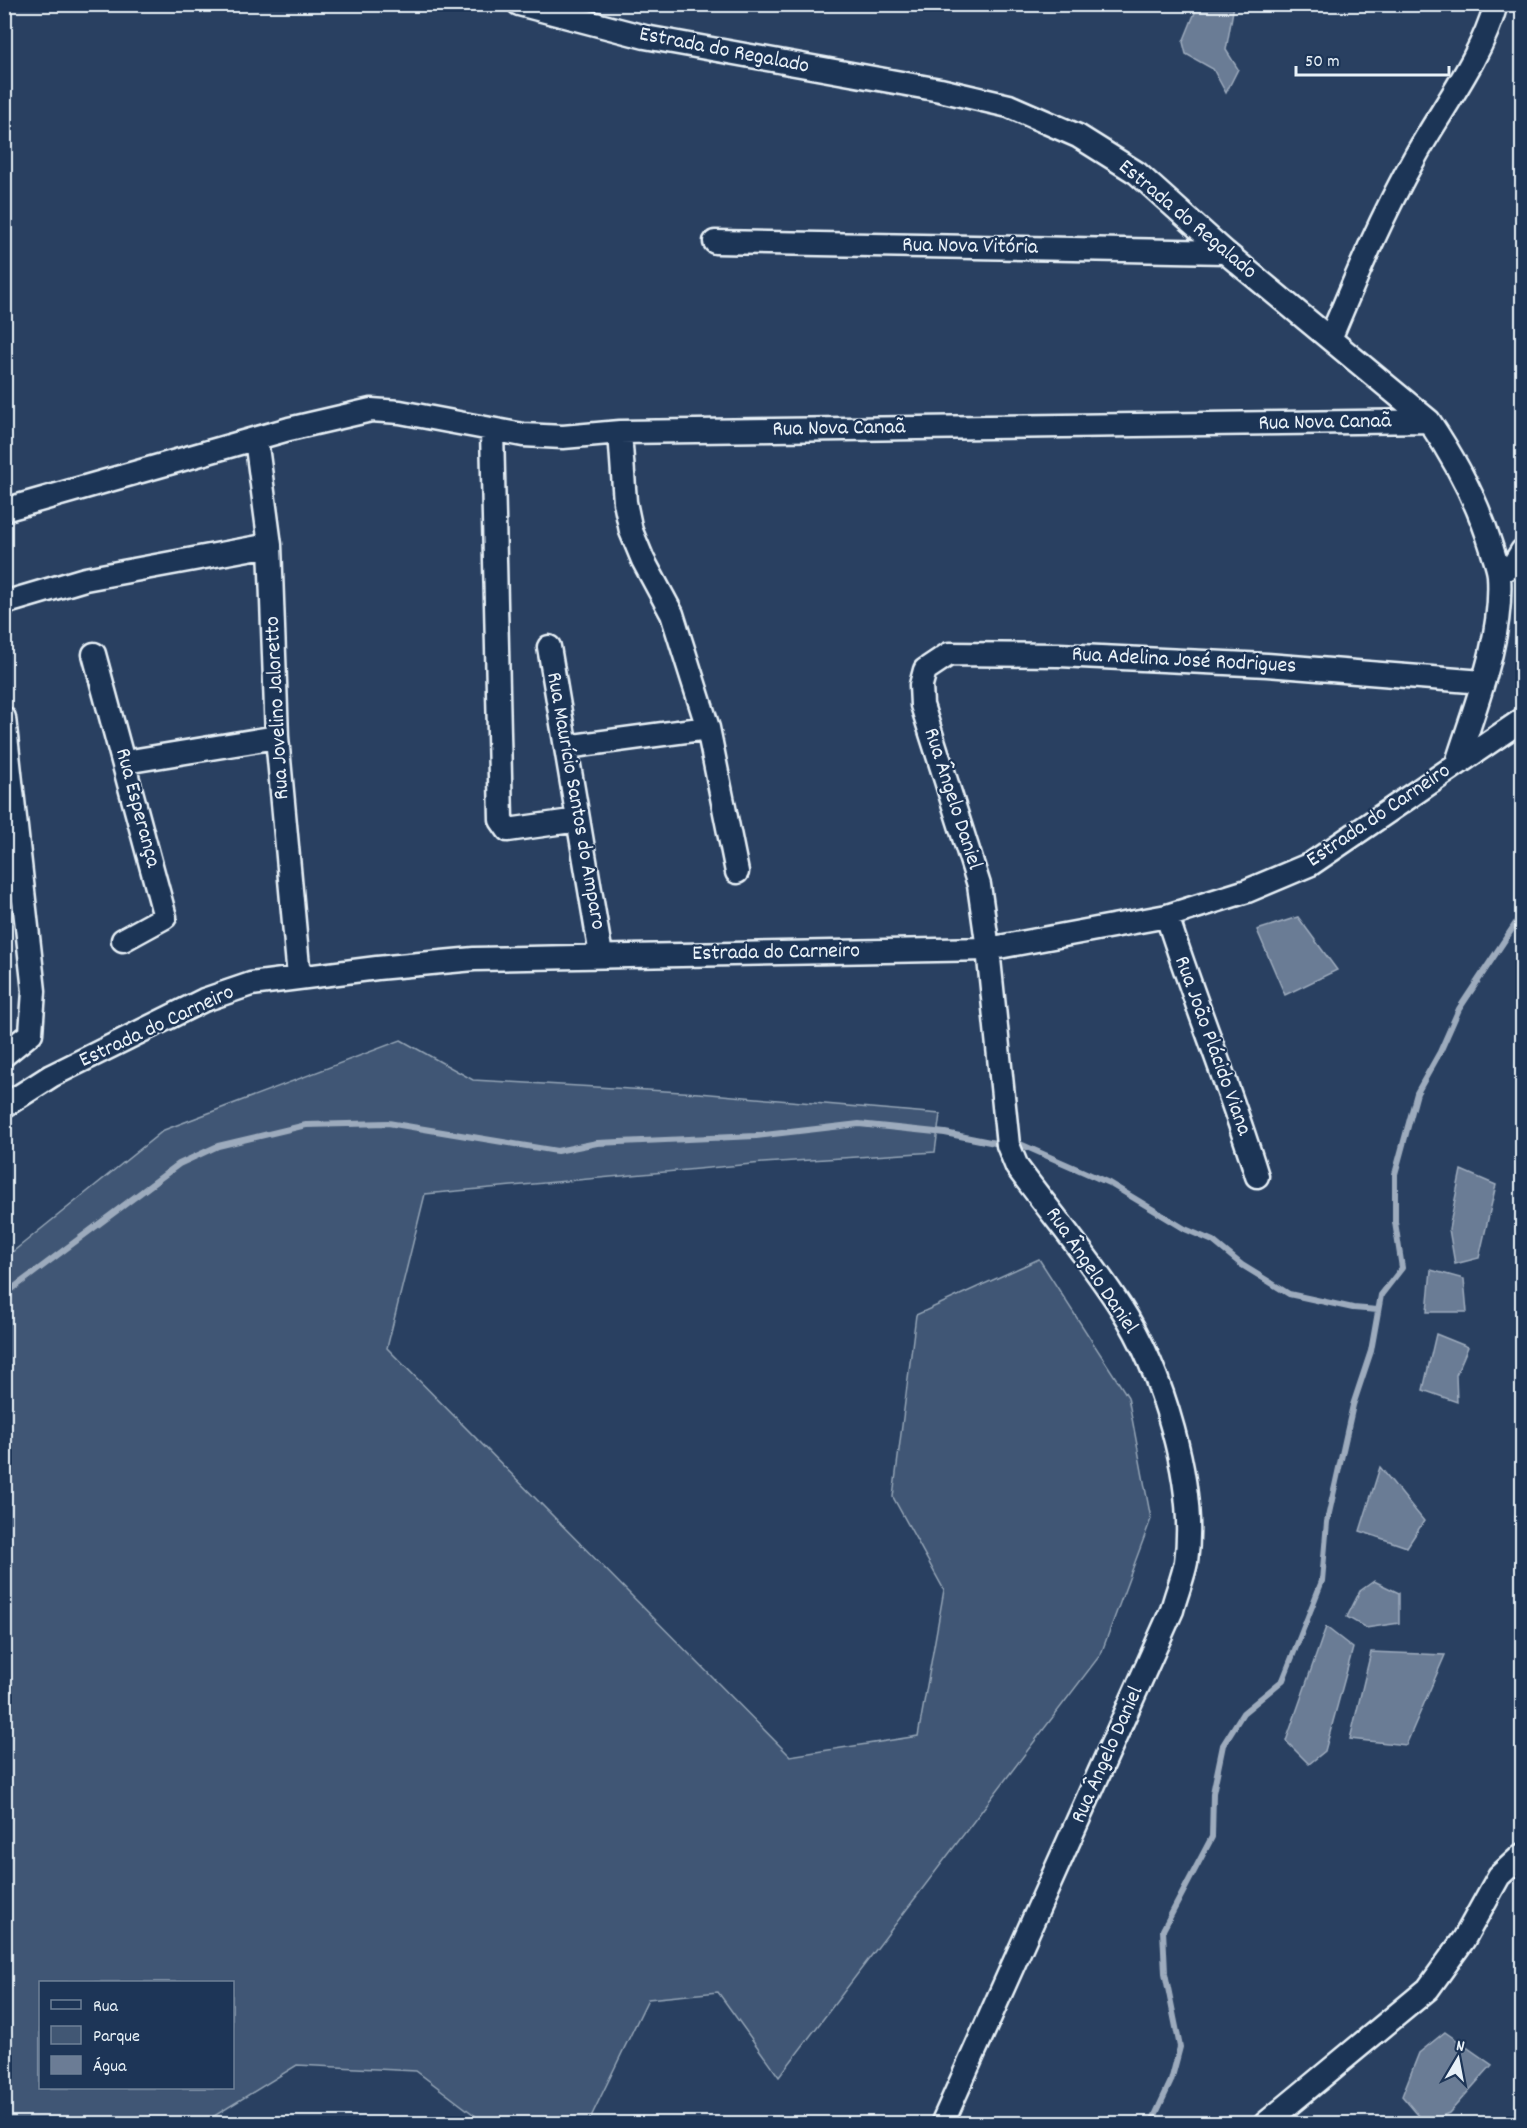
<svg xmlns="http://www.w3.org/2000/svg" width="1527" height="2128" font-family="Dekko,sans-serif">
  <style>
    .green { fill: #415774; stroke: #94a4b6; stroke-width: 1.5; fill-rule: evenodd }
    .water { fill: #6b7c95; stroke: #9dabbd; stroke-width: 1.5 }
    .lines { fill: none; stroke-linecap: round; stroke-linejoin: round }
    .stream { stroke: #9dabbd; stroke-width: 6 }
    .street-casing { stroke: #e8f1f8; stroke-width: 27 }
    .street { stroke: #1d3557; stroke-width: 22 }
    .labels { text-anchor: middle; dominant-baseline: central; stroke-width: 4.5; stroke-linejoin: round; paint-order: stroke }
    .street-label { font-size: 22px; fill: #e8f1f8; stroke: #1d3557 }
  </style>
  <rect width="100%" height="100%" fill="#294061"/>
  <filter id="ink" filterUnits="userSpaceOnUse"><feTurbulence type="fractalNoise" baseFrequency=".0167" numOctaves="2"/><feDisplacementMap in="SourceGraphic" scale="12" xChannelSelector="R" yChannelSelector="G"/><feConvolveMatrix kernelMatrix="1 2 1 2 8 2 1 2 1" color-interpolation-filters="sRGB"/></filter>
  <g filter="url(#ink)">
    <!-- green -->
    <path class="green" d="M 401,1040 L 473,1080 L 699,1093 L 940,1114 L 935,1152 L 763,1163 L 425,1194 L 387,1348 L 790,1756 L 918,1736 L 944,1590 L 893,1497 L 916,1315 L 1039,1259 L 1128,1397 L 1151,1519 L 1101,1654 L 779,2077 L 718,1992 L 648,1999 L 588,2123 L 485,2123 L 416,2071 L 297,2065 L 203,2123 L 5,2123 L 5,1258 L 164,1130 ZM 40,1982 L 232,1982 L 232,2088 L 40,2088 Z"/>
    <!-- water -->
    <path class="water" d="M 1198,5 L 1234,5 L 1226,50 L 1238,69 L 1226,93 L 1213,69 L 1186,54 L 1183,42 Z
      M 1298,917 L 1337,970 L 1285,995 L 1257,930 Z
      M 1461,1170 L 1496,1185 L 1479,1258 L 1455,1264 L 1449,1229 Z
      M 1431,1270 L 1464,1279 L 1467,1312 L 1427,1312 Z
      M 1436,1334 L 1468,1347 L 1456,1375 L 1457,1402 L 1423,1390 Z
      M 1380,1467 L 1424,1521 L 1407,1547 L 1360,1531 Z
      M 1374,1581 L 1399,1593 L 1399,1623 L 1366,1628 L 1347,1617 L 1360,1591 Z
      M 1326,1627 L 1353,1648 L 1325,1751 L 1309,1764 L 1286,1741 Z
      M 1371,1652 L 1445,1655 L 1406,1745 L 1350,1739 Z
      M 1445,2032 L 1492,2065 L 1449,2113 L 1425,2123 L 1402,2096 L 1419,2053 Z"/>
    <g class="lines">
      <!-- stream -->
      <path class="stream" d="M 1020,1144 L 1109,1183 L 1185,1229 L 1213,1241 L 1242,1265 L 1289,1294 L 1353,1308 L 1378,1310
        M 4,1295 L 179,1164 L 218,1146 L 306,1125 L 388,1123 L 557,1151 L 597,1143 L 756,1136 L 859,1124 L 945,1133 L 1000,1144
        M 1151,2124 L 1171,2081 L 1180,2047 L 1165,1973 L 1163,1930 L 1212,1837 L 1213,1793 L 1223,1745 L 1243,1713 L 1283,1680 L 1322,1581 L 1327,1522 L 1353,1405 L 1371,1351 L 1381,1295 L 1402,1268 L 1395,1222 L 1395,1174 L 1417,1093 L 1440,1052 L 1459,1009 L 1522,914"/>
      <!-- street casing -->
      <g class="street-casing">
        <path id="street" d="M 519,4 L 645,37 L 940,90 L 1009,106 L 1078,136 L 1137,173 L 1225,252 L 1429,421 C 1456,461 1478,502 1492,549 C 1494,557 1498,566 1499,575 C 1503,639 1476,703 1457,763
          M 715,242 L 1225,252
          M 1330,339 C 1356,277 1382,215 1415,157 C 1442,108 1481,59 1496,4
          M 492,430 L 501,820 L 508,830 L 578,820
          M 620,432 L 625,502 L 631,531 L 643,560 L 672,614 L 708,728 L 737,872
          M 256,439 L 270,545 L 277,737 L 299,977
          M 4,510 L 289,429 L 371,410 L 400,412 L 523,435 L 563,437 L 620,432 L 1429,421
          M 1499,573 L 1514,564 L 1522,551
          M 4,603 L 85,579 L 270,545
          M 549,647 L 601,955
          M 94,654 L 165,917 L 123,940
          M 4,718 L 34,991 L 31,1033 L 4,1055
          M 566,747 L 708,728
          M 125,762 L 277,737
          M 1167,916 C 1195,1004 1230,1088 1257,1176
          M 4,1106 L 51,1076 L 204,1000 L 251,984 L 377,968 L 474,959 L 988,949 L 1167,916 L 1247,891 L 1311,864 L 1522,720
          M 942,2124 L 1172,1610 C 1176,1594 1183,1578 1186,1562 C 1197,1485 1162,1370 1120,1306 C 1089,1258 1051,1213 1017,1167 L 1008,1145 L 988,949 L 979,885 L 922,705 L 921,685 L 925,670 L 949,654 L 1059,655 L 1267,665 L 1483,682
          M 1265,2124 L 1428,1989 L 1464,1939 L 1499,1876 L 1522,1855"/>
      </g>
      <!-- street -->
      <use href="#street" class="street"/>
    </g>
  </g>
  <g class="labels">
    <!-- street labels -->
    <g class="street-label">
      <text transform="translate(724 51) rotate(11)">Estrada do Regalado</text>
      <text transform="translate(1187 220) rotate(40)">Estrada do Regalado</text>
      <text transform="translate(970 247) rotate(1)">Rua Nova Vitória</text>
      <text transform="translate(1325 423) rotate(-1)">Rua Nova Canaã</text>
      <text transform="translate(839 429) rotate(-1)">Rua Nova Canaã</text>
      <text transform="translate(1184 661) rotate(3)">Rua Adelina José Rodrigues</text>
      <text transform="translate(278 708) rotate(-93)">Rua Jovelino Jaloretto</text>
      <text transform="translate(952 799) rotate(72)">Rua Ângelo Daniel</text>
      <text transform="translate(575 801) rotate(80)">Rua Maurício Santos do Amparo</text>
      <text transform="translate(137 808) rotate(75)">Rua Esperança</text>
      <text transform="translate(1379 816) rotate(-34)">Estrada do Carneiro</text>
      <text transform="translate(776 953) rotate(-1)">Estrada do Carneiro</text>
      <text transform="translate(157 1027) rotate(-25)">Estrada do Carneiro</text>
      <text transform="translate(1212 1046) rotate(70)">Rua João Plácido Viana</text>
      <text transform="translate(1091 1271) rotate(56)">Rua Ângelo Daniel</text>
      <text transform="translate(1108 1755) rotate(-66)">Rua Ângelo Daniel</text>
    </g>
  </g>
  <!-- margin -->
  <rect width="1527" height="2128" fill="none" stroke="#1d3557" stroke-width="24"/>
  <rect x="12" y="12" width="1503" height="2104" fill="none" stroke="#e8f1f8" stroke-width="2" filter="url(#ink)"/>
  <!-- legend -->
  <rect x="39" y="1981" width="195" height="108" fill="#1d3557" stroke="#6e8097" stroke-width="1.5"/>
  <rect x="51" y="2000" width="30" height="9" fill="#1d3557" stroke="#6e8097" stroke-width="1.5"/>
  <text x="93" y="2011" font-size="18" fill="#e8f1f8">Rua</text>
  <rect x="51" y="2026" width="30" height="18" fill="#415774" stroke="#6e8097" stroke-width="1.5"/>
  <text x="93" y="2041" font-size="18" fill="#e8f1f8">Parque</text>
  <rect x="51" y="2056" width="30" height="18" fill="#6b7c95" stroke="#6e8097" stroke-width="1.5"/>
  <text x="93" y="2071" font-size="18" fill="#e8f1f8">Água</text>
  <!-- north arrow -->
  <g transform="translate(1458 2059) rotate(10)" stroke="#1d3557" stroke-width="4.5" paint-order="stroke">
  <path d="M0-4.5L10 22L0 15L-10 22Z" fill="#e8f1f8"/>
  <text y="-9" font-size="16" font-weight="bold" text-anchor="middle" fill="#e8f1f8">N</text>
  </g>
  <!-- scale -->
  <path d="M1296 66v9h153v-9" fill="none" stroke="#e8f1f8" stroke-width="3"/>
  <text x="1305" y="66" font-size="18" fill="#e8f1f8" stroke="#1d3557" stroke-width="4.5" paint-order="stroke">50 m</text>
</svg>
